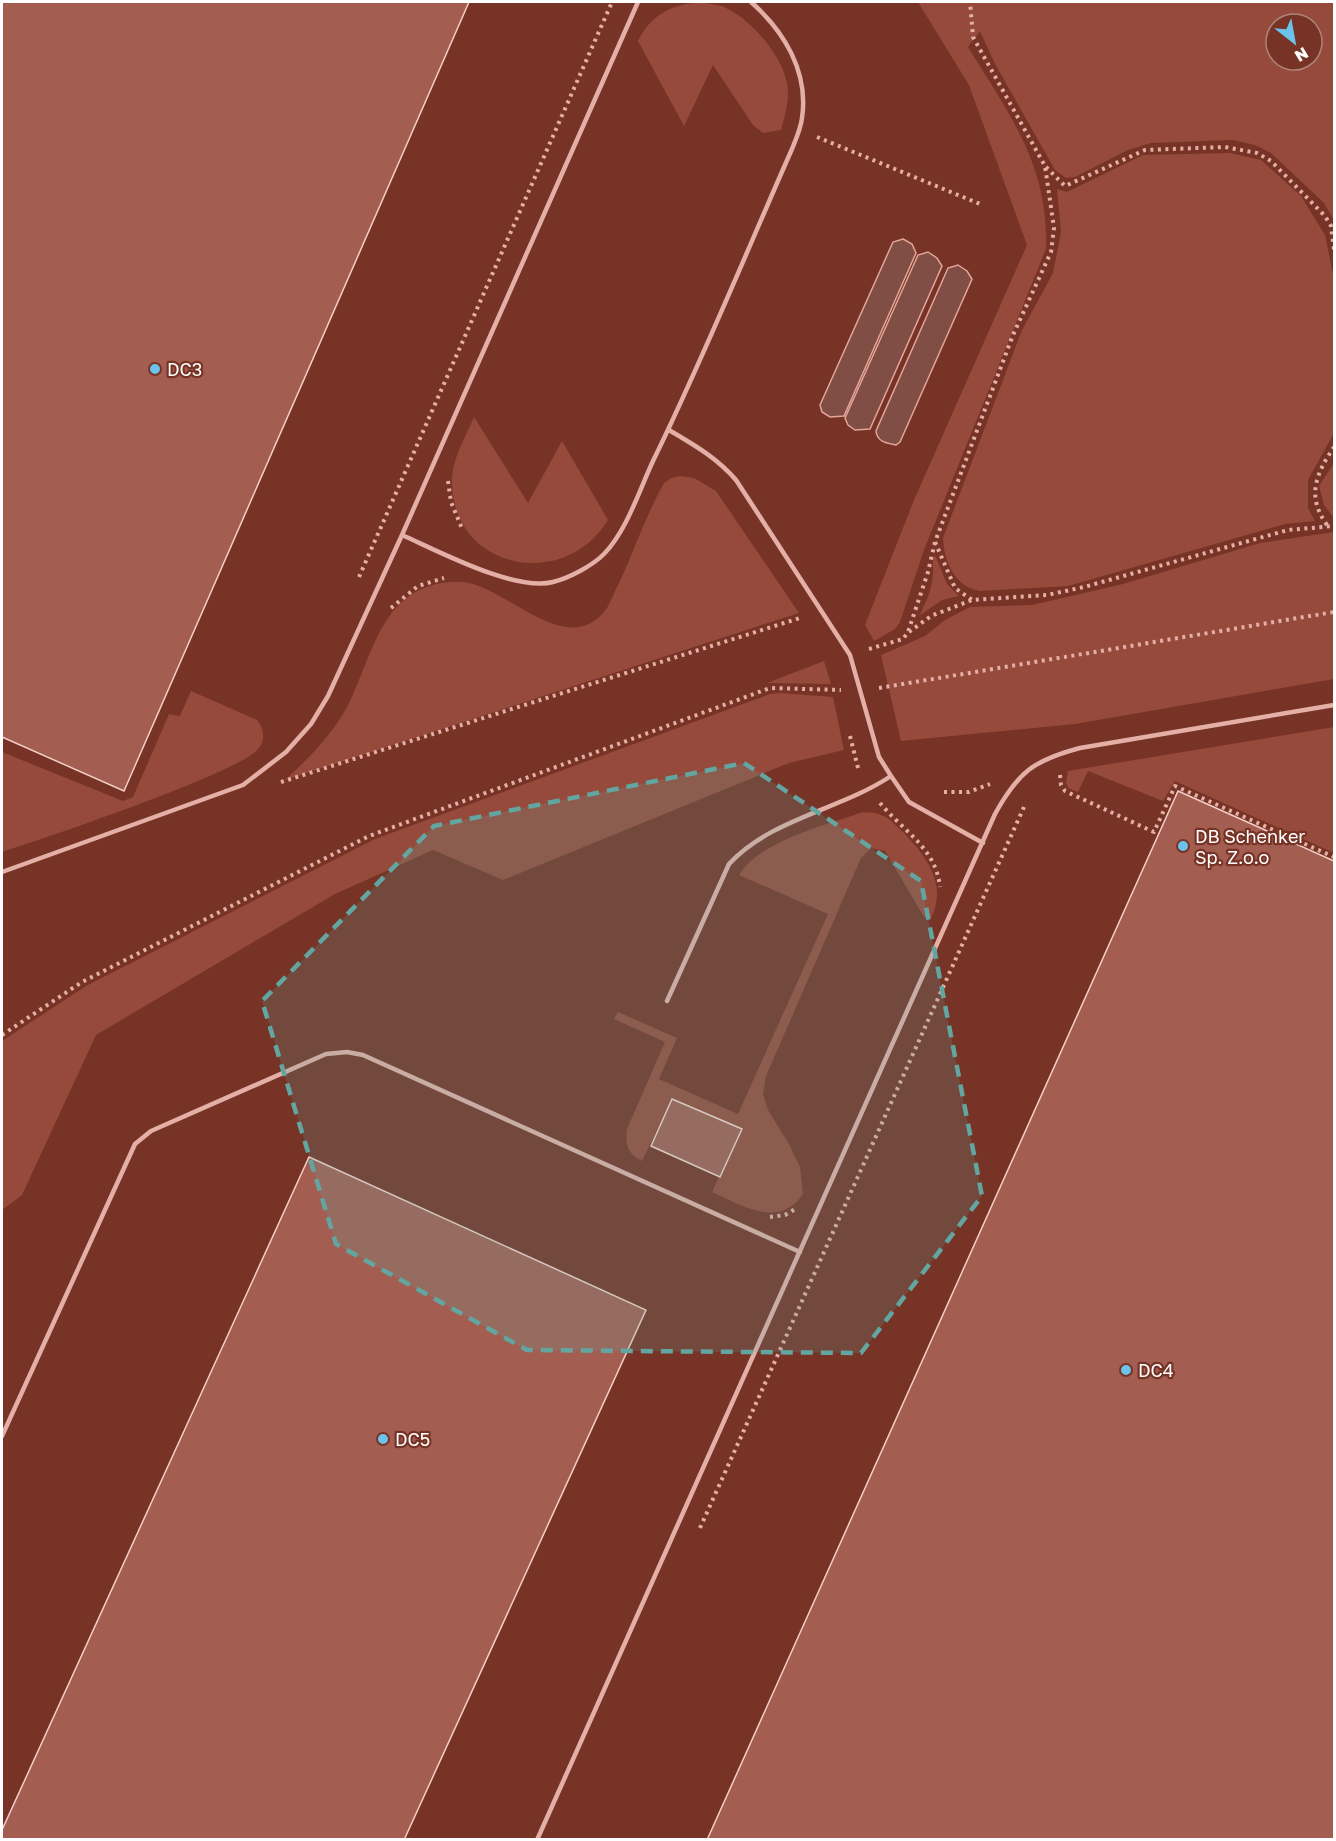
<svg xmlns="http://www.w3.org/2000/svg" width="1336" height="1841" font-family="'Golos Text',sans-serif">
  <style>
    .green { fill: #964a3b; fill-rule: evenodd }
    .water { fill: #804e44; stroke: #e3a59a; stroke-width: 1.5 }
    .building { fill: #a35e51; stroke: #f2cfc8; stroke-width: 1.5 }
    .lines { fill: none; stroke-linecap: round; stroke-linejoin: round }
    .path { stroke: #e3afa6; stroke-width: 4; stroke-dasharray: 3 4.5; stroke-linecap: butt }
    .service { stroke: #e3afa6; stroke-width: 4.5 }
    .marked { fill: #63a6a1; fill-opacity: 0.2; stroke: #63a6a1; stroke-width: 4.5; stroke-dasharray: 12 8; stroke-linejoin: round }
    .poi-dot { fill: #6bc3ec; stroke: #773325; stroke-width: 2 }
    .labels { text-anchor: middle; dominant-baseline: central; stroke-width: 4.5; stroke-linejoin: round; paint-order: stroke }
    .poi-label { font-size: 18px; fill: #fff; stroke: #773325; text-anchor: start }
  </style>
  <rect width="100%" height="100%" fill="#773325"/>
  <!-- green -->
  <path class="green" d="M 702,2 C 709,4 717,4 724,7 C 752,19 789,62 788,94 C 788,106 784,118 781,130 L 763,133 L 753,125 L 713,65 L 684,126 L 638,41 C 651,14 673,4 702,2 Z
    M 918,2 L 1334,2 L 1334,220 L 1324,203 L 1271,153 L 1255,145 L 1233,140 L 1151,143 L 1128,150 L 1075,177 L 1066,178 L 1055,170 L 994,62 L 980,31 L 968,47 C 1009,114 1049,165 1046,249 L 924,550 L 900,622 L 895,629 L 874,641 L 865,625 L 914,500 L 1027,245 L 969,85 ZM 1276,24 L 1312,24 L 1312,60 L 1276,60 Z
    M 1230,153 L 1261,160 L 1301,196 L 1325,235 L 1334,279 L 1334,433 L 1308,480 L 1308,508 L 1315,521 L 1285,524 L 1068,586 L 980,591 C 955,587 944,562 943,538 L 1022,330 L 1053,273 L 1061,232 L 1057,189 L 1067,192 L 1143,155 Z
    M 474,417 L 528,503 L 562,441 L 608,520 C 564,592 452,570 452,481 C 452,459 466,436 474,417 Z
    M 1334,463 L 1334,518 L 1324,505 L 1319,486 Z
    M 680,476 L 694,478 L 716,491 L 799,613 L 285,780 C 308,759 332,735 347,707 C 365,673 376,619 408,597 C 424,585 449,579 469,583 C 511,592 570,660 607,608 C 612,599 616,588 621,579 C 635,548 647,513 664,483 L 671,478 Z
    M 1334,532 L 1334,679 L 1075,724 L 901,741 L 881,655 L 925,636 L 945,620 L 970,607 L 1032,605 L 1123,584 L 1260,543 Z
    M 935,555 L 947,584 L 959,596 L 942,600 L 919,616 C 926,603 932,589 933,574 C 934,566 931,562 935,555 Z
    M 824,661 L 831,684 L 767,683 Z
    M 191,691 L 257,720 C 264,729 266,740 258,749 C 241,772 40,840 2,852 L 2,752 L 123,801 L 133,797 L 169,714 L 180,716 Z
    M 780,693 L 833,697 L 844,750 L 789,763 L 503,880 L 433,850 L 335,894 L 96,1035 L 22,1195 L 2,1210 L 2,1041 L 86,986 L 375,839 L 770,694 Z
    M 1334,727 L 1334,853 L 1175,781 L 1163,801 L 1088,771 L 1078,792 L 1068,788 L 1066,782 L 1068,771 Z
    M 863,812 C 869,813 876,812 881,815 C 890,818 896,826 903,832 C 926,856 948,884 931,918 L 924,917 L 885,851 L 871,848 L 861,858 L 766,1076 L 763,1094 L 768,1110 L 789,1144 L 800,1167 L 803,1194 C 779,1229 743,1206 712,1192 L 741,1129 L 672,1099 L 642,1161 C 627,1154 625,1144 627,1129 L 665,1042 L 614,1019 L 618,1012 L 677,1038 L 659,1079 L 738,1114 L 828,914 L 739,875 C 759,841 827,825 863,812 Z"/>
  <!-- water -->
  <path class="water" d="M 903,239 L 912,244 L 916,253 L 844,416 L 830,417 L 822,412 L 820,405 L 893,242 Z
    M 928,252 L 937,258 L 942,266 L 870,429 L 855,430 L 848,425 L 845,418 L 918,255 Z
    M 958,265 L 967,271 L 972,279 L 900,442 L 896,445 C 887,443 877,442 876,431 L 948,268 Z"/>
  <!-- building -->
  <path class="building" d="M 2,2 L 469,2 L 124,791 L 2,737 Z
    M 1178,791 L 1334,861 L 1334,1840 L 707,1840 Z
    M 672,1099 L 742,1129 L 720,1177 L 651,1146 Z
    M 309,1157 L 646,1310 L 404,1840 L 2,1840 L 2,1830 Z"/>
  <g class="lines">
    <!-- path -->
    <path class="path" d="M 817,137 L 980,204
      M 1046,167 L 1065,186 L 1145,150 L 1225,147 L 1257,153 L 1271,161 L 1325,216 L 1331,226 L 1334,250
      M 448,481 L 451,502 L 463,531
      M 1327,525 C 1306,496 1316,474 1334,447
      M 935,542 L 955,588 L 972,600
      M 359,577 L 612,2
      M 391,608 L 418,586 L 444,578
      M 909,632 L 931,616 L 972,600 L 1047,595 L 1084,587 L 1288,530 L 1334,526
      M 869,649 L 903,639 L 908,632 L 928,572 L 935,542 L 1013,335 L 1051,252 L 1054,228 L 1045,166 L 973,37 L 970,2
      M 879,688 L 1334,612
      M 850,736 L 859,772
      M 1060,775 L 1061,785 L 1065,791 L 1154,832 L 1175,786 L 1334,857
      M 281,782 L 803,617
      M 944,792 L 969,792 L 990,784
      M 880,803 C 903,831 936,848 940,887
      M 2,1035 L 82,982 L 369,836 L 770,688 L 841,690
      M 770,1217 L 785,1215 L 797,1208
      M 700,1528 L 1024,807"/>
    <!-- service -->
    <path class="service" d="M 669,430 C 694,445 716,457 736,480 L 850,655 L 879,757 L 891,776 L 909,802 L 983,843
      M 402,535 C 438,551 515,592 553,582 C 569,578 592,566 604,554 C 627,530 639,491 653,461 C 703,359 746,253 792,149 C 796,139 801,128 802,118 C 809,72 784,31 751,2
      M 2,872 L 243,785 L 286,752 L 311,724 L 328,696 L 402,535 L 638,2
      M 667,1001 L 729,864 C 772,818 840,810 891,776
      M 2,1436 L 135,1144 L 151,1131 L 326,1054 L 347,1052 L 363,1055 L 800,1252
      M 537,1840 L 995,814 C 1018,772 1034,760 1080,748 L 1334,705"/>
  </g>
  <!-- marked area -->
  <path class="marked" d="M 744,763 L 921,881 L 982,1196 L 861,1353 L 527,1350 L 336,1244 L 262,1001 L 434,826 Z"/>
  <!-- markers -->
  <g class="poi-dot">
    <circle cx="155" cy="369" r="6"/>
    <circle cx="1183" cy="846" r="6"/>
    <circle cx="1126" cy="1370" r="6"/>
    <circle cx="383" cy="1439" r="6"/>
  </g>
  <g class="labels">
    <!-- poi labels -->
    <g class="poi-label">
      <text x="167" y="369">DC3</text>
      <text x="1195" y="836">DB Schenker<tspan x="1195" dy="21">Sp. Z.o.o</tspan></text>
      <text x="1138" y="1370">DC4</text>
      <text x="395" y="1439">DC5</text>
    </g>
  </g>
  <!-- border -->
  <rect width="1336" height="1841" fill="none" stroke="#ffffff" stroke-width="6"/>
  <!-- north arrow -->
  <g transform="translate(1294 42) rotate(149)"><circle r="28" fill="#773325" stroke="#ad857c" stroke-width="1.5"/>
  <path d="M0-4.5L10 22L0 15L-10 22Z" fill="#6bc3ec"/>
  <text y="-9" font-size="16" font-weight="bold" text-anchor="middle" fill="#ffffff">N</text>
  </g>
</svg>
